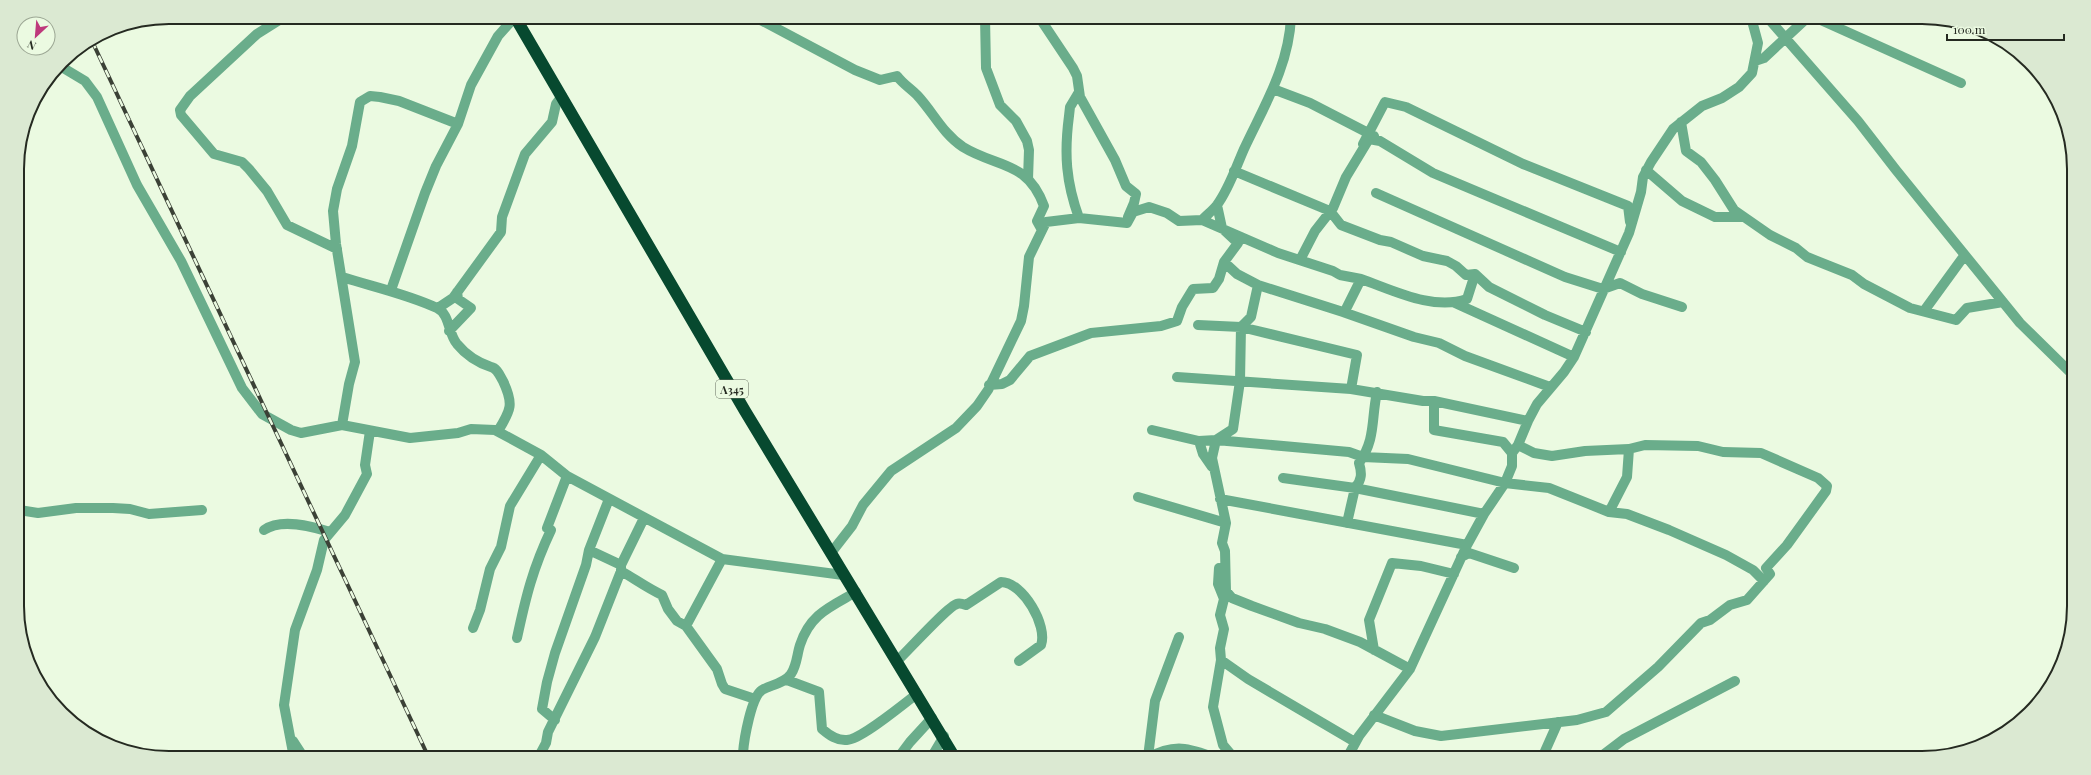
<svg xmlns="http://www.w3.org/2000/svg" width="2091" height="775" font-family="'Playfair Display',serif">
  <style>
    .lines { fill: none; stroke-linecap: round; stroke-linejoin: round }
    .minor { stroke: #6aad8b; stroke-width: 10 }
    .highway { stroke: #07492f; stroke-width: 12 }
    .rail-casing { stroke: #3b4136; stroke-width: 4 }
    .rail { stroke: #ebfae1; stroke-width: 2.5; stroke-dasharray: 8; stroke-linecap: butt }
    .labels { text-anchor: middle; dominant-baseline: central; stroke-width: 3; stroke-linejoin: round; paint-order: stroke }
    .shield { fill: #ebfae1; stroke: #60685b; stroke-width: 1 }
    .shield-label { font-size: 11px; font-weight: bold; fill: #252a21 }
    .rim { fill: none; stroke: #252a21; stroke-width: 2 }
  </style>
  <rect width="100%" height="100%" fill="#ebfae1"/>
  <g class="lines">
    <!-- minor -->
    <path class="minor" d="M 284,17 L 257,34 L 190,96 L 180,110 L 181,115 L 214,154 L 242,162 L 249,169 L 267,191 L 287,225 L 337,249
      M 755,17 L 855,70 L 880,80 L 897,76 C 903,84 910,88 917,95 C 933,112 943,134 963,147 C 997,168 1027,160 1044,206 L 1037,221 L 1042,230
      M 985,17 L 986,68 L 1000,105 L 1016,121 L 1027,141 L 1029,150 L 1028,179
      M 1039,17 L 1073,68 L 1077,76 L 1080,97 L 1115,160 L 1126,186 L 1136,194 L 1134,203 L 1128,217
      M 1767,17 L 1858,121 L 1896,170 L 2020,323 L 2073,375
      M 1814,17 L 1961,83
      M 519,25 L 526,17
      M 1755,61 L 1764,58 L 1808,17
      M 60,66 L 85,81 L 97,97 L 137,185 L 181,261 L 242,388 L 262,414 L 291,430 L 301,433 L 342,425 L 410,438 L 458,433 L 471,429 L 495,430 L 541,455 L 567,476 L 722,559 L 843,575
      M 1273,89 L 1310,103 L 1374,136
      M 1079,92 L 1070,107 L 1069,116 C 1064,154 1066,182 1079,218
      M 1681,122 L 1686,151 L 1701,162 L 1715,180 L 1734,210 L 1770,235 L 1796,248 L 1807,257 L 1852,275 L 1864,284 L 1910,308 L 1956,320 L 1967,308 L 2003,302
      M 1363,144 L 1385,102 L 1406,107 L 1523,164 L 1628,206 L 1630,222
      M 1646,170 L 1682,201 L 1715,217 L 1744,217
      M 1234,171 L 1330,211 L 1341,225 L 1380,240 L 1391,242 L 1423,256 L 1447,261 L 1456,266 L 1466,275 L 1475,274 L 1489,287 L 1545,315 L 1586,332
      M 1376,193 L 1565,277 L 1603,289 L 1620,283 L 1642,294 L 1682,307
      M 1202,220 C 1207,215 1213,210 1217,205 C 1229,189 1236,167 1244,149 C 1264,106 1289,66 1291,17
      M 1127,223 L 1133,212 L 1149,207 L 1167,213 L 1179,221 L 1202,220 L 1278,253 L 1333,271 L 1340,275 L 1361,279 L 1346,309 L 1343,312
      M 1300,260 L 1315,231 L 1333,208 L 1346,177 L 1369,139 L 1380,141 L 1433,173 L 1621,252
      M 1224,262 L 1237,274 L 1258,285 L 1251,317 L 1241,327 L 1240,381 L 1233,429 L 1216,440 L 1212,458 L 1226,523 L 1222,543 L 1225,551 L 1226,591 L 1232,598 L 1252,606 L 1299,623 L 1325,629 L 1360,642 L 1410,669
      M 342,277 C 374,287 407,294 437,308 C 450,314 448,334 457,344 C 466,355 479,363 491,367 C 497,368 500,376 503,381 C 514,404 511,410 498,431
      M 1361,279 C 1393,290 1433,311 1467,299 L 1475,274
      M 1258,285 L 1343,312 L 1414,337 L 1439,343 L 1465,356 L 1550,387
      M 391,290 L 425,193 L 436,166 L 458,124 L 471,85 L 498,36 L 515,17
      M 1455,303 L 1574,357
      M 438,308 L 453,298 L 501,232 L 502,217 L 525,154 L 552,122 L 556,104 L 562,96
      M 1924,311 L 1964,256
      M 1198,325 L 1241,327 L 1357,355 L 1351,389
      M 449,331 L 471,308 L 458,299 L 457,292
      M 1177,377 L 1351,389 L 1423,401 L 1434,401 L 1528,421
      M 989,385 L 1002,384 L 1010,380 L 1030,356 L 1091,333 L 1161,326 L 1177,321 L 1182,307 L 1193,289 L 1213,288 L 1219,279 L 1224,262 L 1238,243 L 1222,228 L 1217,205
      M 1434,401 L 1434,430 L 1503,442 L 1512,453
      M 342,425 L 349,384 L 355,362 L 336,244 L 333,211 L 337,189 L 352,146 L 360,102 L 370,96 L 380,97 L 399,101 L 458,124
      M 1152,430 L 1199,441 L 1216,440 L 1349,452 L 1363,457 L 1408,459 L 1505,483 L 1549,488 L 1609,512 L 1627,514 L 1669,530 L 1726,555 L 1753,570 L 1764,581
      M 1199,441 L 1203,454 L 1212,467
      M 1283,478 L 1355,488 L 1484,514
      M 1138,497 L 1226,523
      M 1220,499 L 1467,545
      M 19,510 L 38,513 L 76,508 L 113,508 L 130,509 L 149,514 L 202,510
      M 1609,512 L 1627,477 L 1629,449
      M 1347,523 L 1355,488 C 1362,480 1362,473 1359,463 C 1376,439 1371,420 1377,392
      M 264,530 C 281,518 311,526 330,532
      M 589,550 L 621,565
      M 831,553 L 852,526 L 863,505 L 891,471 L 956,428 L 977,406 L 988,390 L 1021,321 L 1024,306 L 1029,257 L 1046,222 L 1079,218 L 1127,223
      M 1461,557 L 1469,553 L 1514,568
      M 1219,568 L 1218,584 L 1224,599 L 1220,615 L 1224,629 L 1220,648 L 1221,660 L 1213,707 L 1223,745 L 1234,758
      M 621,571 C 635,579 647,588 662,595 L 668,609 L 677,621 L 686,626 L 717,669 L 722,684 L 725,689 L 755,699
      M 686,626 L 722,559
      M 473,628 L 480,610 L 490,569 L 501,547 L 510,506 L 541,455
      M 517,638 C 526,596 533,568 551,530 L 547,528 L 567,476
      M 1374,650 L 1369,620 L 1392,563 L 1421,566 L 1454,574
      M 1221,660 L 1248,679 L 1355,742
      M 896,662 C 906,653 948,606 957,604 C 959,603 963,604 966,605 L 1001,582 C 1023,582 1048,626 1041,645 L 1019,661
      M 787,680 L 819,692 L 822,729 C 829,735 837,741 847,740 C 862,739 903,704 917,694
      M 1374,715 L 1415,731 L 1441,736 L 1577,720 L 1606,712 L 1658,667 L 1701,623 L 1710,620 L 1730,605 L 1747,600 L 1770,574 L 1766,568 L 1787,545 L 1826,491 L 1827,486 L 1818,478 L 1761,453 L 1723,452 L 1698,446 L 1645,445 L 1629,449 L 1585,451 L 1552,456 L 1534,453 L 1518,445
      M 555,720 L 542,709 L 547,682 L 555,653 L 586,565 L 589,550 L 609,499
      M 293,741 L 304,758
      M 743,753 C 744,740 751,697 762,690 C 771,685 785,683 791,674 C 797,665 797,654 800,645 C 810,614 830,607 856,592
      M 1148,757 L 1155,701 L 1179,637
      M 294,758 L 284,705 L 295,630 L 317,570 L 324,540 L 345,515 L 367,474 L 365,465 L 370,431
      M 538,758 L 546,743 L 548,732 L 595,637 L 621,571 L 621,565 L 644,518
      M 898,758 L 910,742 L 932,718
      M 931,758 L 944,736
      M 1148,758 C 1174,743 1189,748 1216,758
      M 1347,758 L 1359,736 L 1410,669 L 1467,545 L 1484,514 L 1505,483 L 1512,466 L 1512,453 L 1518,445 L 1528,421 L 1537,404 L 1564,372 L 1574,357 L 1629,233 L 1641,192 L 1643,177 L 1651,162 L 1673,129 L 1702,106 L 1722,98 L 1739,87 L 1752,73 L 1758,43 L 1751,17
      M 1542,758 L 1558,722
      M 1599,758 L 1624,739 L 1735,681"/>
    <!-- highway -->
    <path class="highway" d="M 515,17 L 745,411 L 955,758"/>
    <!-- rail casing -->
    <g class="rail-casing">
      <path id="rail" d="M 92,41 L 429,758"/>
    </g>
    <!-- rail -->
    <use href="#rail" class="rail"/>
  </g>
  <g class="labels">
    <!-- shield labels -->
    <rect class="shield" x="716" y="380" width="32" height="18" rx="3"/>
    <g class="shield-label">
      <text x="732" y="389">A345</text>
    </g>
  </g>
  <!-- crop -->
  <path d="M0 0H2091V775H0ZM169 24H1922A145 145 0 0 1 2067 169V606A145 145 0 0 1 1922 751H169A145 145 0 0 1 24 606V169A145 145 0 0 1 169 24Z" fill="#dbe9d2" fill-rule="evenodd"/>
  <path class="rim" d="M169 24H1922A145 145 0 0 1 2067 169V606A145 145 0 0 1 1922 751H169A145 145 0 0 1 24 606V169A145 145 0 0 1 169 24Z"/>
  <!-- north arrow -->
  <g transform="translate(36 36) rotate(206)"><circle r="19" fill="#ebfae1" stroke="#9ca794"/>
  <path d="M0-3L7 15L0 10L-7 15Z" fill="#be397b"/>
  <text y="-6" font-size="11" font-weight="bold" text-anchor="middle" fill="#252a21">N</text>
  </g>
  <!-- scale -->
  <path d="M1947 34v6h117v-6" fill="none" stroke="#252a21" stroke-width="2"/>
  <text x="1953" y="34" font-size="12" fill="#252a21" stroke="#ebfae1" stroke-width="3" paint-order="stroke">100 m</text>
</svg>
